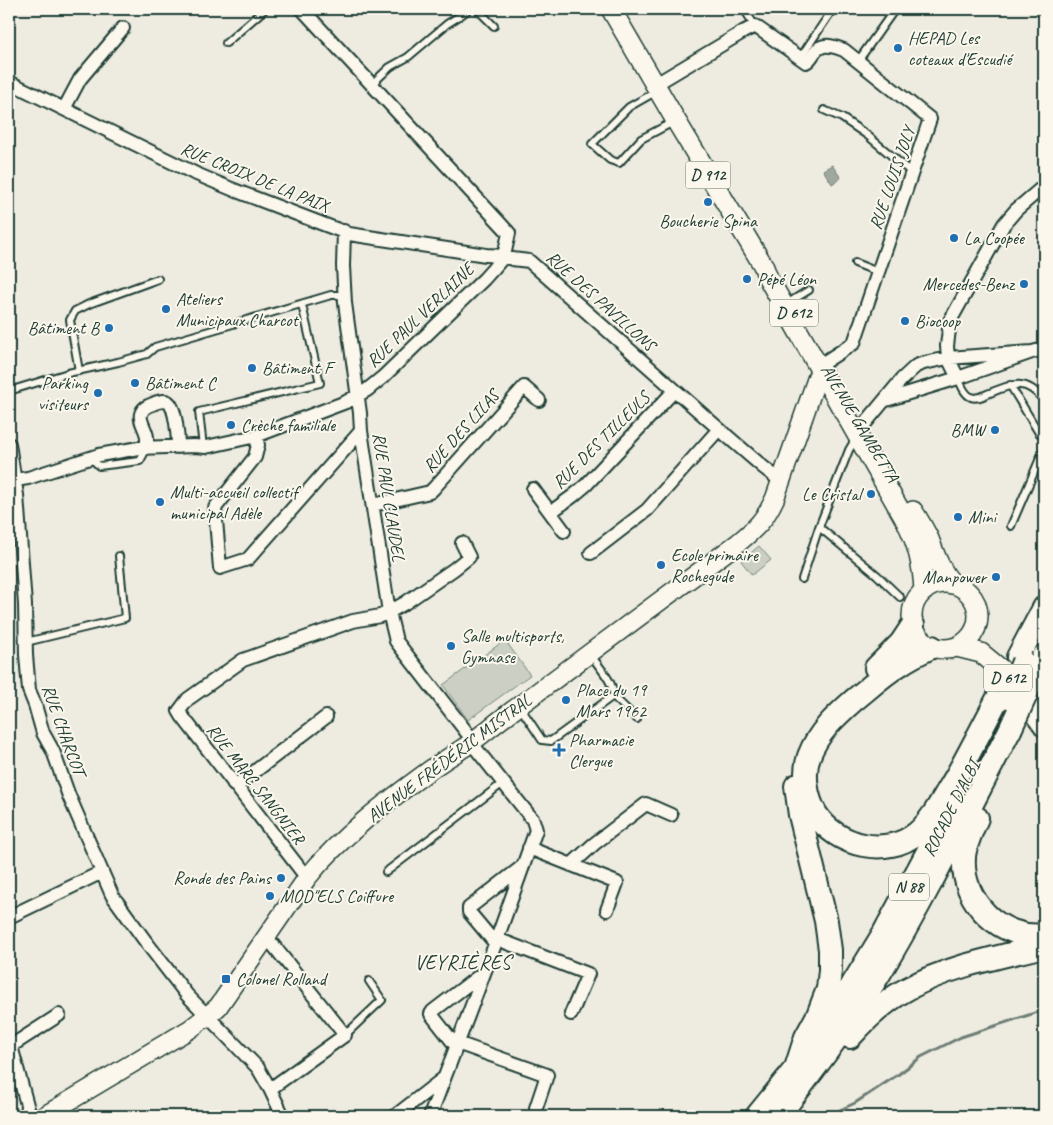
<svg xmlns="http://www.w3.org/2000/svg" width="1053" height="1125" font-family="Caveat,sans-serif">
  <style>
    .green { fill: #cbcfc4; stroke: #75867c }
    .water { fill: #9fa89f; stroke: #6c7d74 }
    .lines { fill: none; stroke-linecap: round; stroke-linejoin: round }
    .stream { stroke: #6c7d74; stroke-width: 3 }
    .lane-casing { stroke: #1f3d34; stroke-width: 10 }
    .street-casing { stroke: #1f3d34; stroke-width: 16 }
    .secondary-casing { stroke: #1f3d34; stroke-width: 21 }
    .primary-casing { stroke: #1f3d34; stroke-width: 22 }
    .highway-casing { stroke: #1f3d34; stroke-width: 26 }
    .lane { stroke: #fbf7ec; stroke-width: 6 }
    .street { stroke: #fbf7ec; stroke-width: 12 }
    .secondary { stroke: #fbf7ec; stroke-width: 18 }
    .primary { stroke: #fbf7ec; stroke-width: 19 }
    .highway { stroke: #fbf7ec; stroke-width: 22 }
    .highway-bridge-casing { stroke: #1f3d34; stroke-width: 26; stroke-linecap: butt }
    .highway-bridge { stroke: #fbf7ec; stroke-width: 22 }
    .poi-dot { fill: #1f6fb2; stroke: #fbf7ec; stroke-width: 2 }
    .labels { text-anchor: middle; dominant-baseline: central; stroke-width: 4; stroke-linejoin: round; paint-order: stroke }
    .shield { fill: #fbf7ec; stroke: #61756b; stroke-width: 1 }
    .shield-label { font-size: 16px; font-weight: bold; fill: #1f3d34 }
    .poi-label { font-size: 18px; fill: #1f3d34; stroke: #fbf7ec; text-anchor: start }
    .street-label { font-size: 18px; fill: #1f3d34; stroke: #fbf7ec }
    .quarter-label { font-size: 20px; letter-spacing: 1px; fill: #1f3d34; stroke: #fbf7ec }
  </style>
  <rect width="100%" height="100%" fill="#eeece1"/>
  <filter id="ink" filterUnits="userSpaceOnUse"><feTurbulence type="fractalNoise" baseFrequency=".02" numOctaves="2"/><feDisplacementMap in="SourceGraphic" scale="10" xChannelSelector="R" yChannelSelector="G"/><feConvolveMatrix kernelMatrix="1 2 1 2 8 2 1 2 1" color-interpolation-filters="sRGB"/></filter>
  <g filter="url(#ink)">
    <!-- green -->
    <path class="green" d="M 759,546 L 771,560 L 752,575 L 741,561 Z
      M 505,640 L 530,675 L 468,720 L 443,685 Z"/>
    <!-- water -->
    <path class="water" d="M 832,165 L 841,178 L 832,184 L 823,170 Z"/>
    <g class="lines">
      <!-- stream -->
      <path class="stream" d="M 827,1116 L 855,1103 L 899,1074 L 921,1057 L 961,1037 L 1044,1010"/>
      <!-- lane casing -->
      <g class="lane-casing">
        <path id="lane" d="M 477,9 L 494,26
          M 744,9 L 755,26
          M 226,43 L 265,9
          M 800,58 L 833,9
          M 858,61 L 895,9
          M 372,84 L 390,67 L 408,57 L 447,24 L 461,15 L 469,9
          M 657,91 L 629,107 L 592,144 L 610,160 L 619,163 L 641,139 L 675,121
          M 824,110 L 842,118 L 867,135 L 912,173
          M 855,263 L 878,272
          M 788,303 L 809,290
          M 79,371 L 70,320 L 75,311 L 89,304 L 158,279
          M 958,378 C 961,384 964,394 971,397 C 976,399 981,397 985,395 C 1010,385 1025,376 1044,401
          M 1010,385 L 1039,433 L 1044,434
          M 9,391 L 68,373 L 118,362 L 147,354 L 155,347 L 331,295 L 345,295
          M 856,438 L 849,450 L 819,527 L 877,575 L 900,597
          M 203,447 L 199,412 L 320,383 L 302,305
          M 91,458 L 99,466 L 140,461 L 147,448
          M 1011,526 L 1044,449
          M 802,579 L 819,527
          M 26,642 L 125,618 L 119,556
          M 613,696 L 637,719
          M 524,713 L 542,740 L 551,741 L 613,696 C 615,683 598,666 591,655
          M 386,872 L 503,783
          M 345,1035 L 382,1000 L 369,981"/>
      </g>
      <!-- street casing -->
      <g class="street-casing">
        <path id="street" d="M 9,82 L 194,173 L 234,190 L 349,234 L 486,255 L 504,256 L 512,259 L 529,261 L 719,429 L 763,467 L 781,481
          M 656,84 L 743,32 L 755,26 L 806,62 C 810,60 811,57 814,53 C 822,42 832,46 844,50 L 930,119 L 854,343 L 823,363
          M 64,109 L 80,79 L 123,28
          M 344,231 L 343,266 L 345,303 L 360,413 L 361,431 L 389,612 L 396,641 L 468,734 L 477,750 L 533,820 L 536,830 L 494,947 L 430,1116
          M 958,378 L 948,358 L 947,346 L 950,321 L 1004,224 L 1016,210 L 1044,186
          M 886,400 L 958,378 L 1032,352 L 1044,349
          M 863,426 L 902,379 L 916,366 L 924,363 L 948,358 L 1032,352
          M 256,436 L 258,445 L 255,457 L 215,508 L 220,568 L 248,559 L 361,431
          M 9,444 L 17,495 L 25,605 L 26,655 L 29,690 L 35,705 L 43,733 L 53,751 L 69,796 L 112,895 L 146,942 L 187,995 L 258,1068 L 270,1089 L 283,1116
          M 147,448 C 147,444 147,440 147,437 C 146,429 139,421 141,414 C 143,408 147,406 153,404 C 157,402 163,400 168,402 C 176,407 178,438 178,447
          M 15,480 L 28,478 L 99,455 L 139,448 L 194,446 L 206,447 L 256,436 L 346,402 L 367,390 L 383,377 L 484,279 L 493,269 L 504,256 L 509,233 L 302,9
          M 533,489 L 564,531
          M 373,505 L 430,492 L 434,488 L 524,387 L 539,400
          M 551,512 L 573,496 L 586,485 L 675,390
          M 591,553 L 647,510 L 719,429
          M 234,785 L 241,782 L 326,717
          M 529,848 L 617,883 L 607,910
          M 571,865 L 594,844 L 646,804 L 671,815
          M 307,878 L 182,716 L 179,711 L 188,699 L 243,660 L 353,621 L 380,616 L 389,612 L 405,603 L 454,569 L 469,557 L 462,543
          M 9,917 L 102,872
          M 265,937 L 273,945 L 345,1035 L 270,1089
          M 497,939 L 588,974 L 571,1014
          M 495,943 L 469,912 L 469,908 L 523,866
          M 457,1043 L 547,1075 L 536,1108
          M 456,1046 L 431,1014 L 433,1011 L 483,973
          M 30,1116 L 11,1046 L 59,1015
          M 395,1116 L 444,1078"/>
      </g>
      <!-- secondary casing -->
      <g class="secondary-casing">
        <path id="secondary" d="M 44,1116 L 190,1029 L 207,1016 L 218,1007 L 307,878 C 341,836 386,802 430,770 C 444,760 458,752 472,742 C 484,733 496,723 508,714 L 738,543 C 756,528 765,520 775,498 L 818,375"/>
      </g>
      <!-- primary casing -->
      <g class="primary-casing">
        <path id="primary" d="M 611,9 L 675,119 L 763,265 L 768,278 L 906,521 C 917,542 923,567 924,591
          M 913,511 C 919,520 924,529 929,539 C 935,555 940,570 952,584
          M912 616a33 33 0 1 1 66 0a33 33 0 1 1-66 0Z
          M 957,647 L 981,653 L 1003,671 L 1044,727"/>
      </g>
      <!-- highway casing -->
      <g class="highway-casing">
        <path id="highway" d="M 932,647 C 921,652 909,658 899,665 C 883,675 869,688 854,700 C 836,716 818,732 809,756 C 803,774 806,797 816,814 C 836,846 887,858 917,833 C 934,818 944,796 956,777 C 972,748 987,719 1002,690
          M 1018,657 L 1044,608
          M 876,668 L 901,643 L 913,625
          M 977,818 C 973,828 964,847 964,858 C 961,902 1001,940 1044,935
          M 850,1037 C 867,1018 886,1000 909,988 C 949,966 1000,957 1044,946
          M 796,1068 L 806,1037 L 818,1015 L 828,989 L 830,970 L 830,950 L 826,921 L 800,815 L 796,786
          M 757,1116 L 796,1068 L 824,1028 L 854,982 L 884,933 L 952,807
          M 778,1116 C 815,1069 850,1022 881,971 C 928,893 968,810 1010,730"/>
      </g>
      <!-- lane -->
      <use href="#lane" class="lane"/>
      <!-- street -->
      <use href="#street" class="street"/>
      <!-- secondary -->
      <use href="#secondary" class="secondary"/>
      <!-- primary -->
      <use href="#primary" class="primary"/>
      <!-- highway -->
      <use href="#highway" class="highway"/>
      <!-- highway-bridge casing -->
      <g class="highway-bridge-casing">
        <path id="highway-bridge" d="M 1008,697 L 1023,662
          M 1010,730 L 1043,657"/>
      </g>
      <!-- highway-bridge -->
      <use href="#highway-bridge" class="highway-bridge"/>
    </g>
  </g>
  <!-- markers -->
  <g class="poi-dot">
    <circle cx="898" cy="48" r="5"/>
    <circle cx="708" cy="202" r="5"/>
    <circle cx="954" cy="238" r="5"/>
    <circle cx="747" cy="279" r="5"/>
    <circle cx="1024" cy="284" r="5"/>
    <circle cx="166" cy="309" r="5"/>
    <circle cx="905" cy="321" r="5"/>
    <circle cx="109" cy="328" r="5"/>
    <circle cx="252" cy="368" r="5"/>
    <circle cx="135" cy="383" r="5"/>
    <circle cx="98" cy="393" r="5"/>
    <circle cx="231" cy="425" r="5"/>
    <circle cx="995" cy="430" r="5"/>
    <circle cx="871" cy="494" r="5"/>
    <circle cx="160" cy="502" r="5"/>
    <circle cx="958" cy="517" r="5"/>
    <circle cx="661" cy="565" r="5"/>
    <circle cx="996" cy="577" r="5"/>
    <circle cx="451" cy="646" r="5"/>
    <circle cx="566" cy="700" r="5"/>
    <path d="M556.5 742.5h5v5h5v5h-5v5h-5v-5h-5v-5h5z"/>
    <circle cx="281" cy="878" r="5"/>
    <circle cx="270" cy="896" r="5"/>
    <rect x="221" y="974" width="10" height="10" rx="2.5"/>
  </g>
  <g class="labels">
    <!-- shield labels -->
    <g class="shield">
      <rect x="685.5" y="161.5" width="45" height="27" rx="4"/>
      <rect x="770" y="299.5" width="48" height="27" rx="4"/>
      <rect x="984" y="664.5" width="48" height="27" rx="4"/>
      <rect x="889" y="873.5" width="40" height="27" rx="4"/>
    </g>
    <g class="shield-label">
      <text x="708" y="175">D 912</text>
      <text x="794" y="313">D 612</text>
      <text x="1008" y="678">D 612</text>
      <text x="909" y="887">N 88</text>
    </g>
    <!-- poi labels -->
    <g class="poi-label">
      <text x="908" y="38">HEPAD Les<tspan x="908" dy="21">coteaux d'Escudié</tspan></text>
      <text x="708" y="221" text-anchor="middle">Boucherie Spina</text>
      <text x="964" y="238">La Coopée</text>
      <text x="757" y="279">Pépé Léon</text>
      <text x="1014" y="284" text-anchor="end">Mercedes-Benz</text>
      <text x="176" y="299">Ateliers<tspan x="176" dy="21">Municipaux Charcot</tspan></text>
      <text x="915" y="321">Biocoop</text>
      <text x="99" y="328" text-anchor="end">Bâtiment B</text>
      <text x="262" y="368">Bâtiment F</text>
      <text x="88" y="383" text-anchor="end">Parking<tspan x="88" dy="21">visiteurs</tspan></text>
      <text x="145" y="383">Bâtiment C</text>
      <text x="241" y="425">Crèche familiale</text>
      <text x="985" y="430" text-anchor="end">BMW</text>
      <text x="170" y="492">Multi-accueil collectif<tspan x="170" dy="21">municipal Adèle</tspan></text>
      <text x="861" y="494" text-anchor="end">Le Cristal</text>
      <text x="968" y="517">Mini</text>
      <text x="671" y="555">Ecole primaire<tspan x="671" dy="21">Rochegude</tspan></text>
      <text x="986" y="577" text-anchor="end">Manpower</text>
      <text x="461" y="636">Salle multisports,<tspan x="461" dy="21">Gymnase</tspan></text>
      <text x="576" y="690">Place du 19<tspan x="576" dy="21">Mars 1962</tspan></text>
      <text x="569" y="740">Pharmacie<tspan x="569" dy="21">Clergue</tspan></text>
      <text x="271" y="878" text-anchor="end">Ronde des Pains</text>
      <text x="280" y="896">MOD"ELS Coiffure</text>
      <text x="236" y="979">Colonel Rolland</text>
    </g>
    <!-- street labels -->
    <g class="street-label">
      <text transform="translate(255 177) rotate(22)">RUE CROIX DE LA PAIX</text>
      <text transform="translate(892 178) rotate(-71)">RUE LOUIS JOLY</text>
      <text transform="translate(601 301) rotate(42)">RUE DES PAVILLONS</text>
      <text transform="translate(420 315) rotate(-44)">RUE PAUL VERLAINE</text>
      <text transform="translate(860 423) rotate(59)">AVENUE GAMBETTA</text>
      <text transform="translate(461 431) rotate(-48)">RUE DES LILAS</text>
      <text transform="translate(601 440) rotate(-45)">RUE DES TILLEULS</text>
      <text transform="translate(389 497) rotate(81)">RUE PAUL CLAUDEL</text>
      <text transform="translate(64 730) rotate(70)">RUE CHARCOT</text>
      <text transform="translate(449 758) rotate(-37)">AVENUE FRÉDÉRIC MISTRAL</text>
      <text transform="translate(256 784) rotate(52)">RUE MARC SANGNIER</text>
      <text transform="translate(951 808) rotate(-63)">ROCADE D'ALBI</text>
    </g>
    <!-- quarter labels -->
    <g class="quarter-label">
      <text x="463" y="962">VEYRIÈRES</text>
    </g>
  </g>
  <!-- margin -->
  <rect width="1053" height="1125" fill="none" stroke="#fbf7ec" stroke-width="30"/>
  <rect x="15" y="15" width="1023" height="1095" fill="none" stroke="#1f3d34" stroke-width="2" filter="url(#ink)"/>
</svg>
